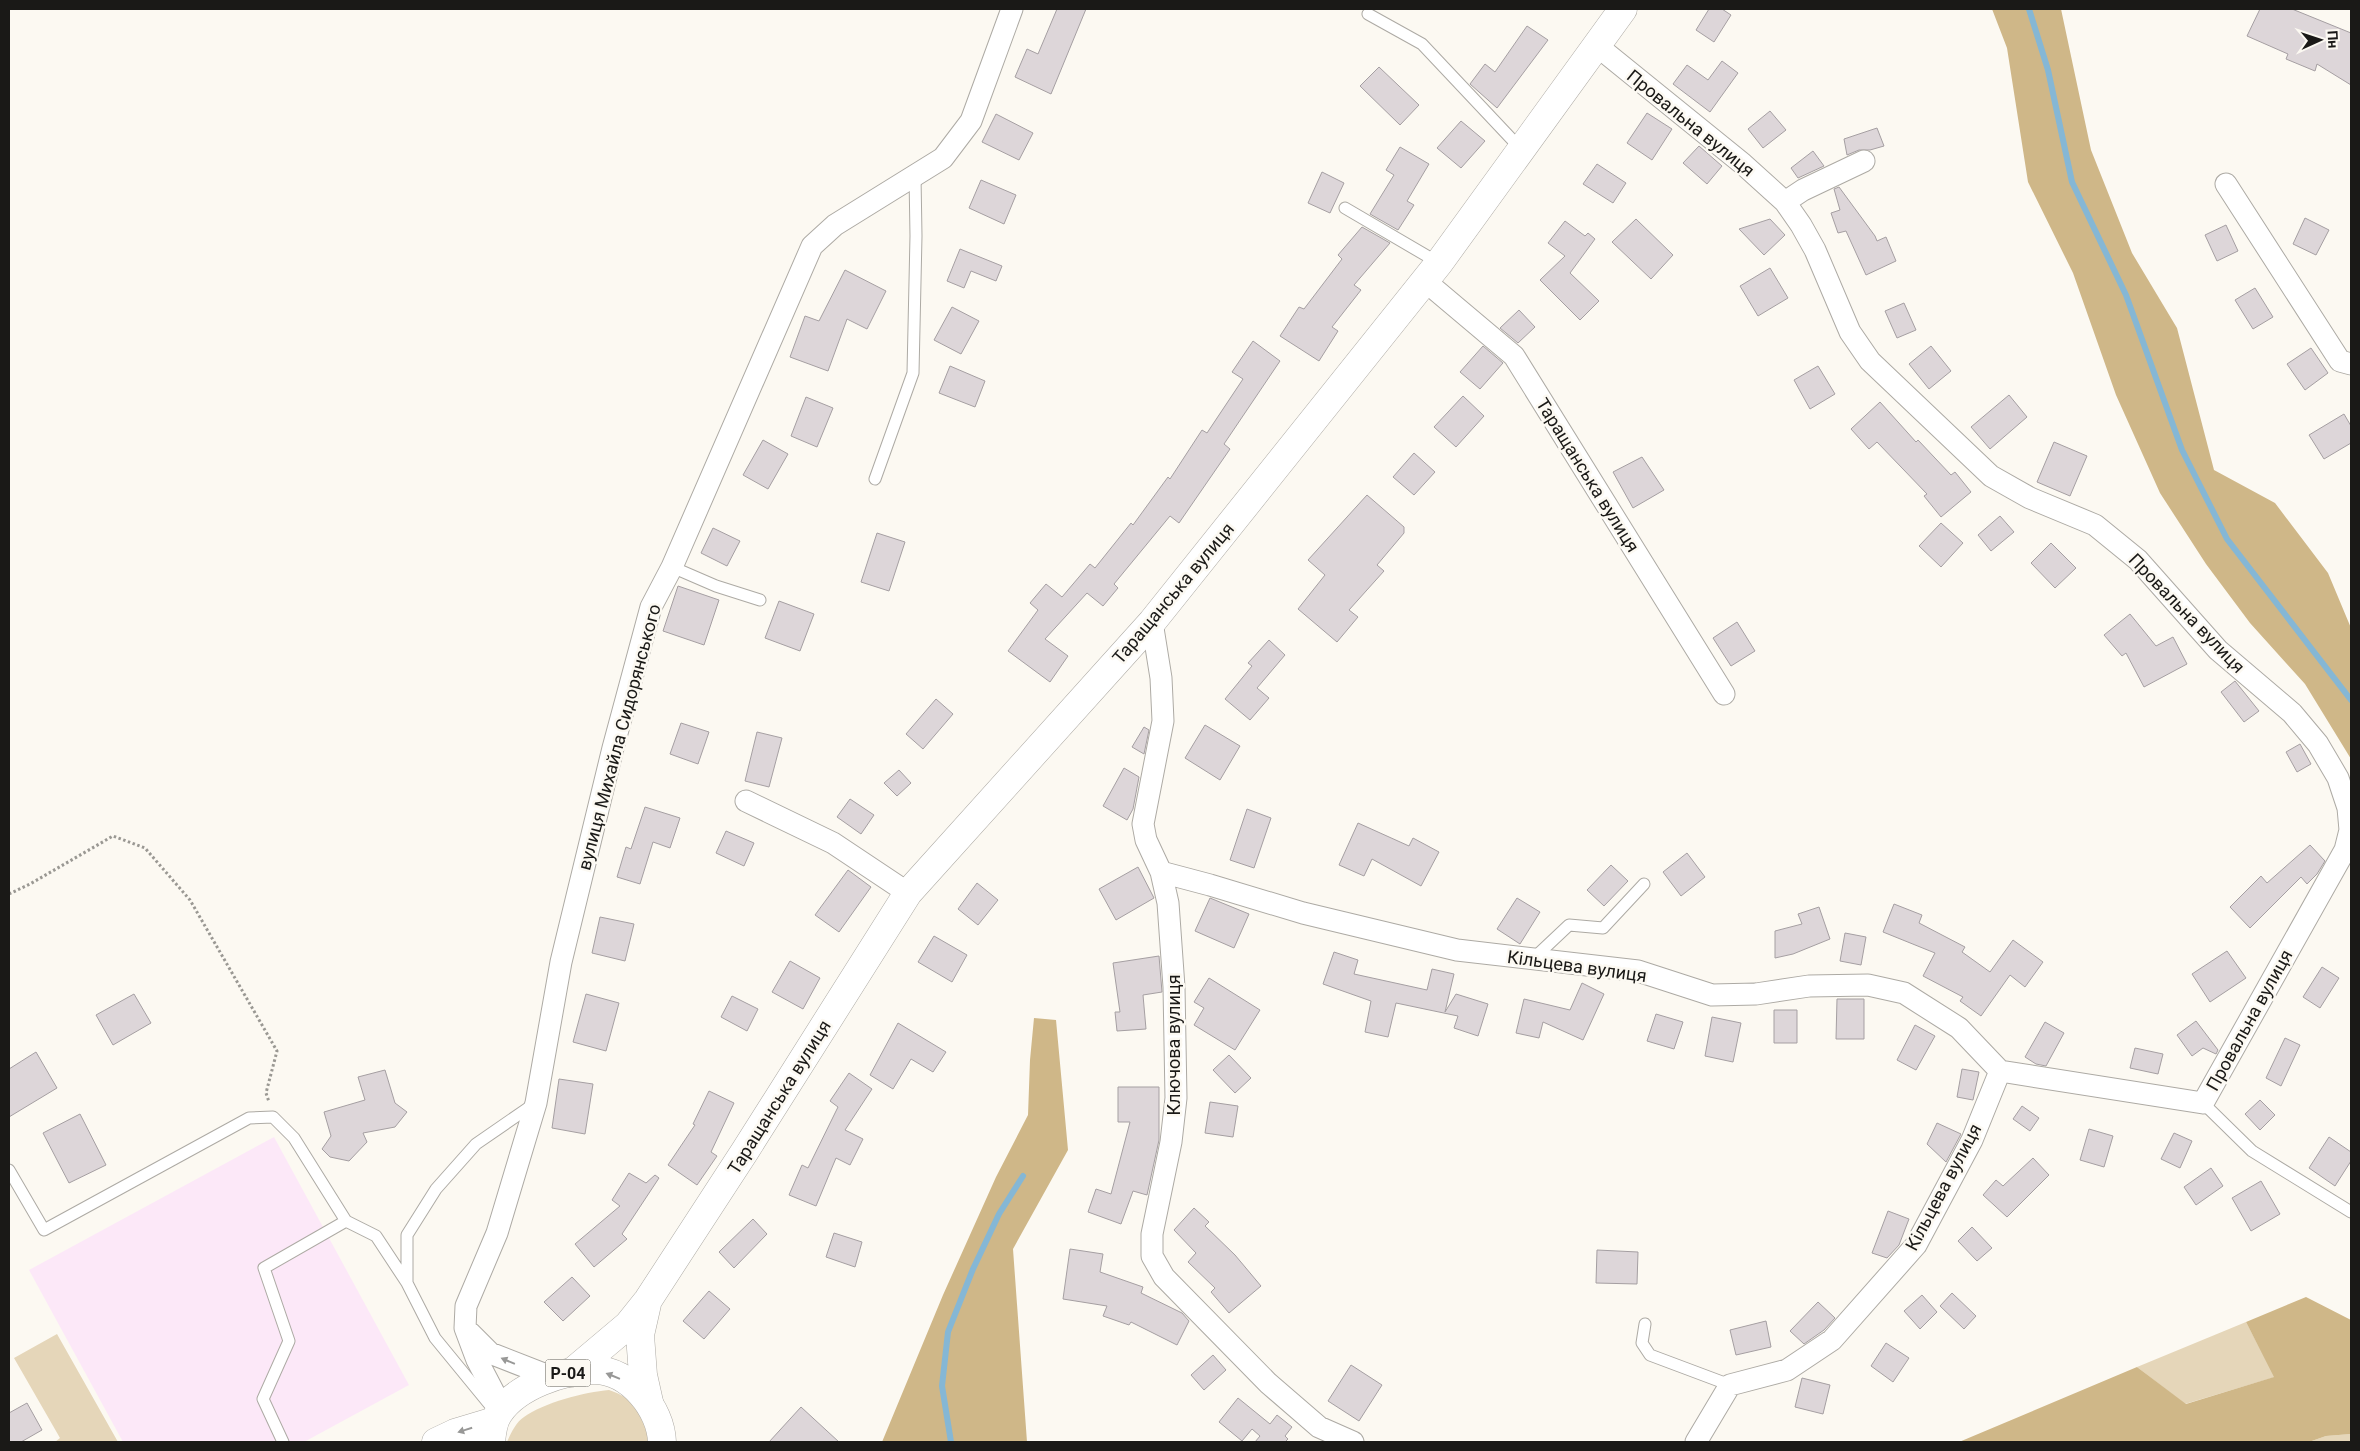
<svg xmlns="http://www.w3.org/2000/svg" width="2360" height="1451" font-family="Roboto,sans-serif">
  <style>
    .commercial { fill: #fce8f8 }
    .green { fill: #e5d6b9 }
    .forest { fill: #cfb788 }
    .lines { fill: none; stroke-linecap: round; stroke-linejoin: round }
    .stream { stroke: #85b7d5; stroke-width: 6 }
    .building { fill: #ddd6d9; stroke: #a59fa2 }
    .service-casing { stroke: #adaaa4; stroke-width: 13 }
    .minor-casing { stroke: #adaaa4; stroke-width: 23 }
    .secondary-casing { stroke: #adaaa4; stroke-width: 29 }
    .primary-casing { stroke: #adaaa4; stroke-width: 29 }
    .path { stroke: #9a9893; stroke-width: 3; stroke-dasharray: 2.5 2.5; stroke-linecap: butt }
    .service { stroke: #fff; stroke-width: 11 }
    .minor { stroke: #fff; stroke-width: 21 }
    .secondary { stroke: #fff; stroke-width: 28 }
    .primary { stroke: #fff; stroke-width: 28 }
    .oneway { fill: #989897 }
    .labels { text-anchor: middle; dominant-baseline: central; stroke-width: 5; stroke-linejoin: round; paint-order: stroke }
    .shield { fill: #fcf9f2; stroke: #5e5c59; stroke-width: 1 }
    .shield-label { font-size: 16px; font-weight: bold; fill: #1a1917 }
    .street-label { font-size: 18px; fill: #1a1917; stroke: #fcf9f2 }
  </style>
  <rect width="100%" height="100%" fill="#fcf9f2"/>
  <!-- commercial -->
  <path class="commercial" d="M 274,1137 L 409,1385 L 304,1442 L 123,1442 L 29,1270 Z"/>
  <!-- green -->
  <path class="green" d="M 2246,1322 L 2275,1377 L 2185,1404 L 2137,1367 Z
    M 57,1334 L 118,1442 L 55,1442 L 60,1438 L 14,1358 Z
    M 609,1390 C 635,1398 646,1417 653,1442 L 507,1442 C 511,1433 516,1422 524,1417 C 543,1403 585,1392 609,1390 Z
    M 2351,1434 L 2351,1442 L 2309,1442 L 2326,1436 Z"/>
  <!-- forest -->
  <path class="forest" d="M 1992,9 L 2061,9 L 2091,150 L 2132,253 L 2177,328 L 2214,470 L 2275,503 L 2328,573 L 2351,628 L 2351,759 L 2305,684 L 2250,623 L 2206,564 L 2160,493 L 2116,395 L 2073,273 L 2028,182 L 2007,48 Z
    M 1034,1018 L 1056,1020 L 1068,1150 L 1013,1249 L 1027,1442 L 882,1442 L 943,1295 L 996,1177 L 1028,1115 L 1030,1060 Z
    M 2306,1297 L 2351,1320 L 2351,1434 L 2326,1436 L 2309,1442 L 1959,1442 L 2137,1367 L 2186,1404 L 2274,1377 L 2246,1322 Z"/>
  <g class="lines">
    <!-- stream -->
    <path class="stream" d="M 2029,9 L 2048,70 L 2072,182 L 2126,295 L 2182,450 L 2227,539 L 2351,700
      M 951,1442 L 942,1386 L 948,1332 L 973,1269 L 999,1214 L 1023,1176"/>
  </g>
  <!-- building -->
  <path class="building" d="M 1057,9 L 1086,9 L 1051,94 L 1015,77 L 1027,49 L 1038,54 Z
    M 1709,9 L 1722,9 L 1731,15 L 1714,42 L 1696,30 Z
    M 2260,9 L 2292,9 L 2351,33 L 2351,85 L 2317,64 L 2315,71 L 2286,59 L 2288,54 L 2247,36 Z
    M 1527,26 L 1548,40 L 1497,108 L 1470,84 L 1485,64 L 1495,72 Z
    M 1722,61 L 1738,73 L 1710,112 L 1673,84 L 1687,65 L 1708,80 Z
    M 1379,67 L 1419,105 L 1400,125 L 1360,86 Z
    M 1770,111 L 1786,130 L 1763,148 L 1748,129 Z
    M 1647,113 L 1672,129 L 1652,160 L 1627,143 Z
    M 996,114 L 1033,133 L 1019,160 L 982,142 Z
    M 1461,121 L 1485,141 L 1461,168 L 1437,148 Z
    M 1877,128 L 1884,146 L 1870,150 L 1859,150 L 1847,155 L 1844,139 Z
    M 1699,146 L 1722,166 L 1707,184 L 1683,163 Z
    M 1400,147 L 1429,164 L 1407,201 L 1414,205 L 1398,230 L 1370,214 L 1394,175 L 1386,170 Z
    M 1813,151 L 1824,166 L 1798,178 L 1791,168 Z
    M 1597,164 L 1626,183 L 1613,203 L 1583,184 Z
    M 1322,172 L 1344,183 L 1330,213 L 1308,203 Z
    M 981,180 L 1016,195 L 1004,224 L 969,208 Z
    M 1839,187 L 1875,236 L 1877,241 L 1886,237 L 1896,261 L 1866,275 L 1846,231 L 1838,233 L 1831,213 L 1840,210 L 1834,189 Z
    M 2305,218 L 2329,230 L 2316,255 L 2293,244 Z
    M 1636,219 L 1673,255 L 1651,279 L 1612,242 Z
    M 1770,219 L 1785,235 L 1764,255 L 1739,229 Z
    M 1565,221 L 1585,236 L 1588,233 L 1595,239 L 1570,273 L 1599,301 L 1580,320 L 1540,280 L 1565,256 L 1548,243 Z
    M 2226,225 L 2238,251 L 2217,261 L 2205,235 Z
    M 1362,227 L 1390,243 L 1354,285 L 1361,290 L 1332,327 L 1338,331 L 1319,361 L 1280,336 L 1299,307 L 1304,309 L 1342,259 L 1338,255 Z
    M 960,249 L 1002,266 L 996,281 L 971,271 L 964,288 L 947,281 Z
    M 1770,268 L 1788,298 L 1758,316 L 1740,286 Z
    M 845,270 L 886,291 L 867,329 L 847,319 L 828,371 L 790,357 L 805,316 L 819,321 Z
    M 2255,288 L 2273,317 L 2253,329 L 2235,300 Z
    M 1904,303 L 1916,330 L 1897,338 L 1885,311 Z
    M 952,307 L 979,321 L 961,354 L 934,340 Z
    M 1519,310 L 1535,327 L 1518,343 L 1500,328 Z
    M 1253,341 L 1280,361 L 1224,444 L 1230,449 L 1179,523 L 1170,516 L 1114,584 L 1118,588 L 1103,606 L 1087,593 L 1045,639 L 1068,656 L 1050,682 L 1008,651 L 1038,610 L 1030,603 L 1046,584 L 1062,597 L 1090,564 L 1095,568 L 1131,523 L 1133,525 L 1168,477 L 1170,479 L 1202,430 L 1207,433 L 1243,379 L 1232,372 Z
    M 1483,346 L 1503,363 L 1480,389 L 1460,372 Z
    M 1931,346 L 1951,371 L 1929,389 L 1909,364 Z
    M 2311,348 L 2328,373 L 2305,390 L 2287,364 Z
    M 950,366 L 985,381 L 975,407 L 939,393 Z
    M 1818,366 L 1835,394 L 1810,409 L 1794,380 Z
    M 2009,395 L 2027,417 L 1990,449 L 1971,427 Z
    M 1463,396 L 1484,416 L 1456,447 L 1434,427 Z
    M 806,397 L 833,408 L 817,447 L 791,436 Z
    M 1880,402 L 1916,442 L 1918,440 L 1951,475 L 1955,472 L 1971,492 L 1941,517 L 1924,496 L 1927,494 L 1877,442 L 1869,449 L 1851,429 Z
    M 2344,414 L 2351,426 L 2351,443 L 2324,459 L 2309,435 Z
    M 763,440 L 788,454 L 768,489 L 743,475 Z
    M 2054,442 L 2087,456 L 2070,496 L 2037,482 Z
    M 1414,453 L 1435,472 L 1414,495 L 1393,477 Z
    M 1642,457 L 1664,490 L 1633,508 L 1613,472 Z
    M 1367,495 L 1404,527 L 1404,533 L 1377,565 L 1384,571 L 1349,610 L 1358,617 L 1337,642 L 1298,609 L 1325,575 L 1308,560 Z
    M 2000,516 L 2014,532 L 1991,551 L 1978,535 Z
    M 1941,523 L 1963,543 L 1941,567 L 1919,546 Z
    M 713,528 L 740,541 L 727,566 L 701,553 Z
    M 877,533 L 905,542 L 889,591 L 861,582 Z
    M 2051,543 L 2076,568 L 2055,588 L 2031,563 Z
    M 678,586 L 719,600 L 704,645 L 663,631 Z
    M 779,601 L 814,614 L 800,651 L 765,638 Z
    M 2130,614 L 2156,646 L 2173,637 L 2187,664 L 2144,687 L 2126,653 L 2122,656 L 2104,635 Z
    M 1737,622 L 1755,651 L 1731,666 L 1713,638 Z
    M 1269,640 L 1285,655 L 1257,688 L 1269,698 L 1250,720 L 1225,699 L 1252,666 L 1248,663 Z
    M 2235,681 L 2259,711 L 2244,722 L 2221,692 Z
    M 936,699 L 953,714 L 923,749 L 906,734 Z
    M 681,723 L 709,732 L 698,764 L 670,754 Z
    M 1205,725 L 1240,746 L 1220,780 L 1185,758 Z
    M 1144,727 L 1149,730 L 1144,754 L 1132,747 Z
    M 757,732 L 782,738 L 769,787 L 745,781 Z
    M 2300,744 L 2311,764 L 2297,772 L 2286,752 Z
    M 1124,768 L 1139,777 L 1133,809 L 1127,820 L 1103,806 Z
    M 899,770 L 911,783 L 897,796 L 884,783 Z
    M 850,799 L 874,815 L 861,834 L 837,817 Z
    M 645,807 L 680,818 L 670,848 L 653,842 L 640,884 L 617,877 L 626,847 L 631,849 Z
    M 1247,809 L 1271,818 L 1254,868 L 1230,860 Z
    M 1358,823 L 1409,846 L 1413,838 L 1439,852 L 1421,886 L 1372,859 L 1364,876 L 1339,865 Z
    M 726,831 L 754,843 L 744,866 L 716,853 Z
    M 2310,845 L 2325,861 L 2317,874 L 2307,884 L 2301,877 L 2250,928 L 2230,907 L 2261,876 L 2267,883 Z
    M 1687,853 L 1705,877 L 1681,896 L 1663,872 Z
    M 1611,865 L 1628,881 L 1604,906 L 1587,890 Z
    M 1138,867 L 1154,898 L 1116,920 L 1099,889 Z
    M 848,870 L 871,887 L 839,932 L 815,915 Z
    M 977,883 L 998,900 L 978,925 L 958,909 Z
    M 1210,898 L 1249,914 L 1234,948 L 1195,931 Z
    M 1517,898 L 1540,912 L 1520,944 L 1497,929 Z
    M 1894,904 L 1922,915 L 1919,923 L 1965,947 L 1962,952 L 1990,972 L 2013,940 L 2043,962 L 2025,987 L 2010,975 L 1981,1016 L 1960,1001 L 1963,997 L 1923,976 L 1935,953 L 1883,932 Z
    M 1819,907 L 1830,939 L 1793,954 L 1775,958 L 1775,931 L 1802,924 L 1798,914 Z
    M 600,917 L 634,924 L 625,961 L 592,953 Z
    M 1845,933 L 1866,937 L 1861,965 L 1840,961 Z
    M 934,936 L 967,955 L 952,982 L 918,962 Z
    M 2227,951 L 2246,978 L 2210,1002 L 2192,974 Z
    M 1334,952 L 1358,960 L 1354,974 L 1427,990 L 1432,969 L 1454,974 L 1445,1012 L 1456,994 L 1488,1004 L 1478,1036 L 1454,1028 L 1458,1016 L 1396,1003 L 1388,1037 L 1365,1032 L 1371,1001 L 1323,984 Z
    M 1159,956 L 1162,992 L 1143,995 L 1146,1029 L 1117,1031 L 1115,1012 L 1120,1012 L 1113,963 Z
    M 790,961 L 820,978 L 803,1009 L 772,992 Z
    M 2322,967 L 2339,978 L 2320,1008 L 2303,997 Z
    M 1209,978 L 1260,1010 L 1235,1050 L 1194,1025 L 1204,1008 L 1194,1002 Z
    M 1582,983 L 1604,994 L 1583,1040 L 1543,1022 L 1539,1038 L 1516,1033 L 1524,999 L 1570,1010 Z
    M 134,994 L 151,1023 L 113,1045 L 96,1015 Z
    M 586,994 L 619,1003 L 606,1051 L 573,1042 Z
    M 732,996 L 758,1009 L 747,1031 L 721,1017 Z
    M 1837,999 L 1864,999 L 1864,1039 L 1836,1039 Z
    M 1774,1010 L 1797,1010 L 1797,1043 L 1774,1043 Z
    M 1656,1014 L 1683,1022 L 1674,1049 L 1647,1041 Z
    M 1712,1017 L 1741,1023 L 1733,1062 L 1705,1056 Z
    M 2196,1021 L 2218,1050 L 2216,1054 L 2203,1048 L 2192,1056 L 2177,1035 Z
    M 2045,1022 L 2064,1033 L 2046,1066 L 2036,1064 L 2025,1057 Z
    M 898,1023 L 946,1052 L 933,1072 L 911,1059 L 893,1089 L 870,1075 Z
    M 1915,1025 L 1935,1036 L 1916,1070 L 1897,1060 Z
    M 2285,1038 L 2300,1045 L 2281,1086 L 2266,1078 Z
    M 2135,1048 L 2163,1054 L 2158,1074 L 2130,1068 Z
    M 36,1052 L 57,1088 L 9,1117 L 9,1069 Z
    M 1229,1055 L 1251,1078 L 1235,1093 L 1213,1070 Z
    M 1962,1069 L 1979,1072 L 1973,1100 L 1957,1097 Z
    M 385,1070 L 395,1103 L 407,1112 L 395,1127 L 363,1133 L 367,1142 L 349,1161 L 330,1157 L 322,1149 L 331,1136 L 324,1112 L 365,1100 L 358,1077 Z
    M 849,1073 L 872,1089 L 845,1130 L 863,1139 L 850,1165 L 836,1158 L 816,1206 L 789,1195 L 802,1165 L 808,1168 L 838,1107 L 830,1101 Z
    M 559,1079 L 593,1084 L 585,1134 L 552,1128 Z
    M 1118,1087 L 1159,1087 L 1159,1140 L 1147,1195 L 1133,1191 L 1121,1224 L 1088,1212 L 1096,1189 L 1111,1194 L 1130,1122 L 1118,1122 Z
    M 709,1091 L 734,1103 L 711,1152 L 717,1156 L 697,1185 L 668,1165 L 695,1125 L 693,1124 Z
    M 2260,1100 L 2275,1115 L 2260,1130 L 2245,1114 Z
    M 1210,1102 L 1238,1106 L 1233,1137 L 1205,1133 Z
    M 2022,1106 L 2039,1118 L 2030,1131 L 2013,1119 Z
    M 80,1114 L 106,1165 L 69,1183 L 43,1133 Z
    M 1937,1123 L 1961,1134 L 1946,1162 L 1927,1144 Z
    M 2089,1129 L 2113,1136 L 2104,1167 L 2080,1160 Z
    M 2174,1133 L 2192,1141 L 2180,1168 L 2161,1159 Z
    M 2329,1137 L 2351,1152 L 2351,1161 L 2335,1186 L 2309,1168 Z
    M 2033,1158 L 2049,1175 L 2007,1217 L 1983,1195 L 1996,1180 L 2003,1186 Z
    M 2211,1168 L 2223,1186 L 2196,1205 L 2184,1187 Z
    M 629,1173 L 646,1183 L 655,1175 L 659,1178 L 622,1234 L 627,1239 L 594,1267 L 575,1244 L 620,1206 L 612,1200 Z
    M 2261,1181 L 2280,1214 L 2251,1231 L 2232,1198 Z
    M 1194,1208 L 1209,1222 L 1205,1226 L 1235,1255 L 1261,1286 L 1229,1313 L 1211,1292 L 1215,1288 L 1188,1262 L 1196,1253 L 1174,1230 Z
    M 1888,1211 L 1909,1219 L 1899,1245 L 1887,1258 L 1872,1253 Z
    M 753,1219 L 767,1234 L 734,1268 L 719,1252 Z
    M 1972,1227 L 1992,1248 L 1977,1261 L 1958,1241 Z
    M 834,1233 L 862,1242 L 855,1267 L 826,1257 Z
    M 1070,1249 L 1103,1254 L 1100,1272 L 1143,1287 L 1141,1293 L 1182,1313 L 1189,1321 L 1177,1345 L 1131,1322 L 1129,1325 L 1103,1316 L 1107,1306 L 1063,1299 Z
    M 1597,1250 L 1638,1252 L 1637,1284 L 1596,1283 Z
    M 572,1277 L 590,1296 L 563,1321 L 544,1302 Z
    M 709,1291 L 730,1309 L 704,1339 L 683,1321 Z
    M 1952,1293 L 1976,1316 L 1964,1329 L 1940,1306 Z
    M 1922,1295 L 1937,1312 L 1920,1329 L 1904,1311 Z
    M 1818,1302 L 1835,1318 L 1824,1330 L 1804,1344 L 1790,1331 Z
    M 1766,1321 L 1771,1347 L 1736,1355 L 1730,1330 Z
    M 1886,1343 L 1909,1358 L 1893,1382 L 1871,1366 Z
    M 1213,1355 L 1226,1370 L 1204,1390 L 1191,1375 Z
    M 1351,1365 L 1382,1385 L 1359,1421 L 1328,1401 Z
    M 1802,1378 L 1830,1385 L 1823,1414 L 1795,1407 Z
    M 1238,1398 L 1270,1424 L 1277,1415 L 1292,1427 L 1285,1436 L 1288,1439 L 1285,1442 L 1255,1442 L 1260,1436 L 1252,1429 L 1242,1441 L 1219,1422 Z
    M 27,1403 L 42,1430 L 21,1442 L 9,1442 L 9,1413 Z
    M 801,1407 L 839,1442 L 769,1442 Z"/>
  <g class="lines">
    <!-- service casing -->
    <g class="service-casing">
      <path id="service" d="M 1368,14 L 1422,44 L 1520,148
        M 1345,208 L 1439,263
        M 875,479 L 913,373 L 916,236 L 915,176
        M 672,567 L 716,586 L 760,600
        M 1534,958 L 1569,925 L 1603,928 L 1644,884
        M 2203,1103 L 2252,1151 L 2351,1212
        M 9,1170 L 44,1230 L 249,1118 L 273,1117 L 294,1138 L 346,1221 L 376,1236 L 407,1283
        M 1645,1324 L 1642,1343 L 1650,1355 L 1730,1385
        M 494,1410 L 435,1338 L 407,1283 L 407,1235 L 436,1189 L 476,1144 L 534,1104
        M 283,1442 L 263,1399 L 289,1341 L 264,1268 L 346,1221"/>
    </g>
    <!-- minor casing -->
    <g class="minor-casing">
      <path id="minor" d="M 1596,45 L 1743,164 L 1785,202 L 1801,225 L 1815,250 L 1850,332 L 1870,361 L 1991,476 L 2030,498 L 2095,525 L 2138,560 L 2218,650 L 2292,713 L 2318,744 L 2338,778 L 2348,808 L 2350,830 L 2345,850 L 2203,1103 L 2000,1071
        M 2226,184 L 2340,361 L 2351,364
        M 1785,202 L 1803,190 L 1864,161
        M 1425,281 L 1514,356 L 1724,694
        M 1152,622 L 1161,678 L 1163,721 L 1143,824 L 1146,840 L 1161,872 L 1168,903 L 1174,987 L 1176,1098 L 1171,1142 L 1152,1234 L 1152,1256 L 1164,1277 L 1268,1383 L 1319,1427 L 1353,1442
        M 746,801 L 833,843 L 908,893
        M 1161,872 L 1210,885 L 1303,913 L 1457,950 L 1638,971 L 1712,995 L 1756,994 L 1809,986 L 1868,985 L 1904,993 L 1959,1028 L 2000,1071 L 1972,1140 L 1916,1245 L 1832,1340 L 1787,1370 L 1730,1385 L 1696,1442
        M 470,1333 L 490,1353 L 554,1378
        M 502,1408 L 477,1360 L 465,1328 L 466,1306 L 497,1233 L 536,1103 L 561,962 L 613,748 L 651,607 L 672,567 L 812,246 L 835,225 L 943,158 L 971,121 L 1012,9"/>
    </g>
    <!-- secondary casing -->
    <g class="secondary-casing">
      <path id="secondary" d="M 647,1304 L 640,1335 L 643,1375 L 649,1402
        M 571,1373 L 628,1325 L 648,1300 L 745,1151 L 908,893 L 1152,622 L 1439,263 L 1623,9"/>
    </g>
    <!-- primary casing -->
    <g class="primary-casing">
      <path id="primary" d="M 436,1442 L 455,1433 L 495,1421
        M 491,1442 C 492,1432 493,1421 499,1413 C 517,1386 563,1370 594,1370 C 630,1370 661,1409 662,1442"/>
    </g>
    <!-- path -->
    <path class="path" d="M 9,894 L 30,884 L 113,836 L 145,848 L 190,900 L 277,1051 L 266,1093 L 269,1102"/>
    <!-- service -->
    <use href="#service" class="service"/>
    <!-- minor -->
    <use href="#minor" class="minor"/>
    <!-- secondary -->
    <use href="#secondary" class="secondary"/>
    <!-- primary -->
    <use href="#primary" class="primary"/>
  </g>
  <!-- one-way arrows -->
  <defs><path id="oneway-solid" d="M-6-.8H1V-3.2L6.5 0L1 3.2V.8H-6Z" transform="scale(1.25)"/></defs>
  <g class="oneway">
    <use href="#oneway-solid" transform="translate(508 1361) rotate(-157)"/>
    <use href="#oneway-solid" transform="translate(613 1376) rotate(-158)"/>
    <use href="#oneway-solid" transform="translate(465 1430) rotate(163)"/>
  </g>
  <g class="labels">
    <!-- shield labels -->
    <rect class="shield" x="545.5" y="1359.5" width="45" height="27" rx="4"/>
    <g class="shield-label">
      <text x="568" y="1373">Р-04</text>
    </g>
    <!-- street labels -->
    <g class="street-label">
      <text transform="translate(1691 123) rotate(39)">Провальна вулиця</text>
      <text transform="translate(1588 475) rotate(58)">Таращанська вулиця</text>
      <text transform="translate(1173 593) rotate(-50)">Таращанська вулиця</text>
      <text transform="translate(2187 613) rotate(46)">Провальна вулиця</text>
      <text transform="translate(619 737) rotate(-75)">вулиця Михайла Сидорянського</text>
      <text transform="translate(1577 966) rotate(8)">Кільцева вулиця</text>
      <text transform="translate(2249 1020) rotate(-61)">Провальна вулиця</text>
      <text transform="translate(1173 1045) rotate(-90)">Ключова вулиця</text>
      <text transform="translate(779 1097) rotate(-58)">Таращанська вулиця</text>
      <text transform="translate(1943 1187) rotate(-62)">Кільцева вулиця</text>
    </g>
  </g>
  <!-- border -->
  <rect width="2360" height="1451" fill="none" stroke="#1a1917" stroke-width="20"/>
  <!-- north arrow -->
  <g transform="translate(2320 40) rotate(87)" stroke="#fcf9f2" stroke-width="4" paint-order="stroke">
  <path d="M0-4L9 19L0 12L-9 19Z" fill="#1a1917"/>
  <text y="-8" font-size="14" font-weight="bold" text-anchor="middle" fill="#1a1917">Пн</text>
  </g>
</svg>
